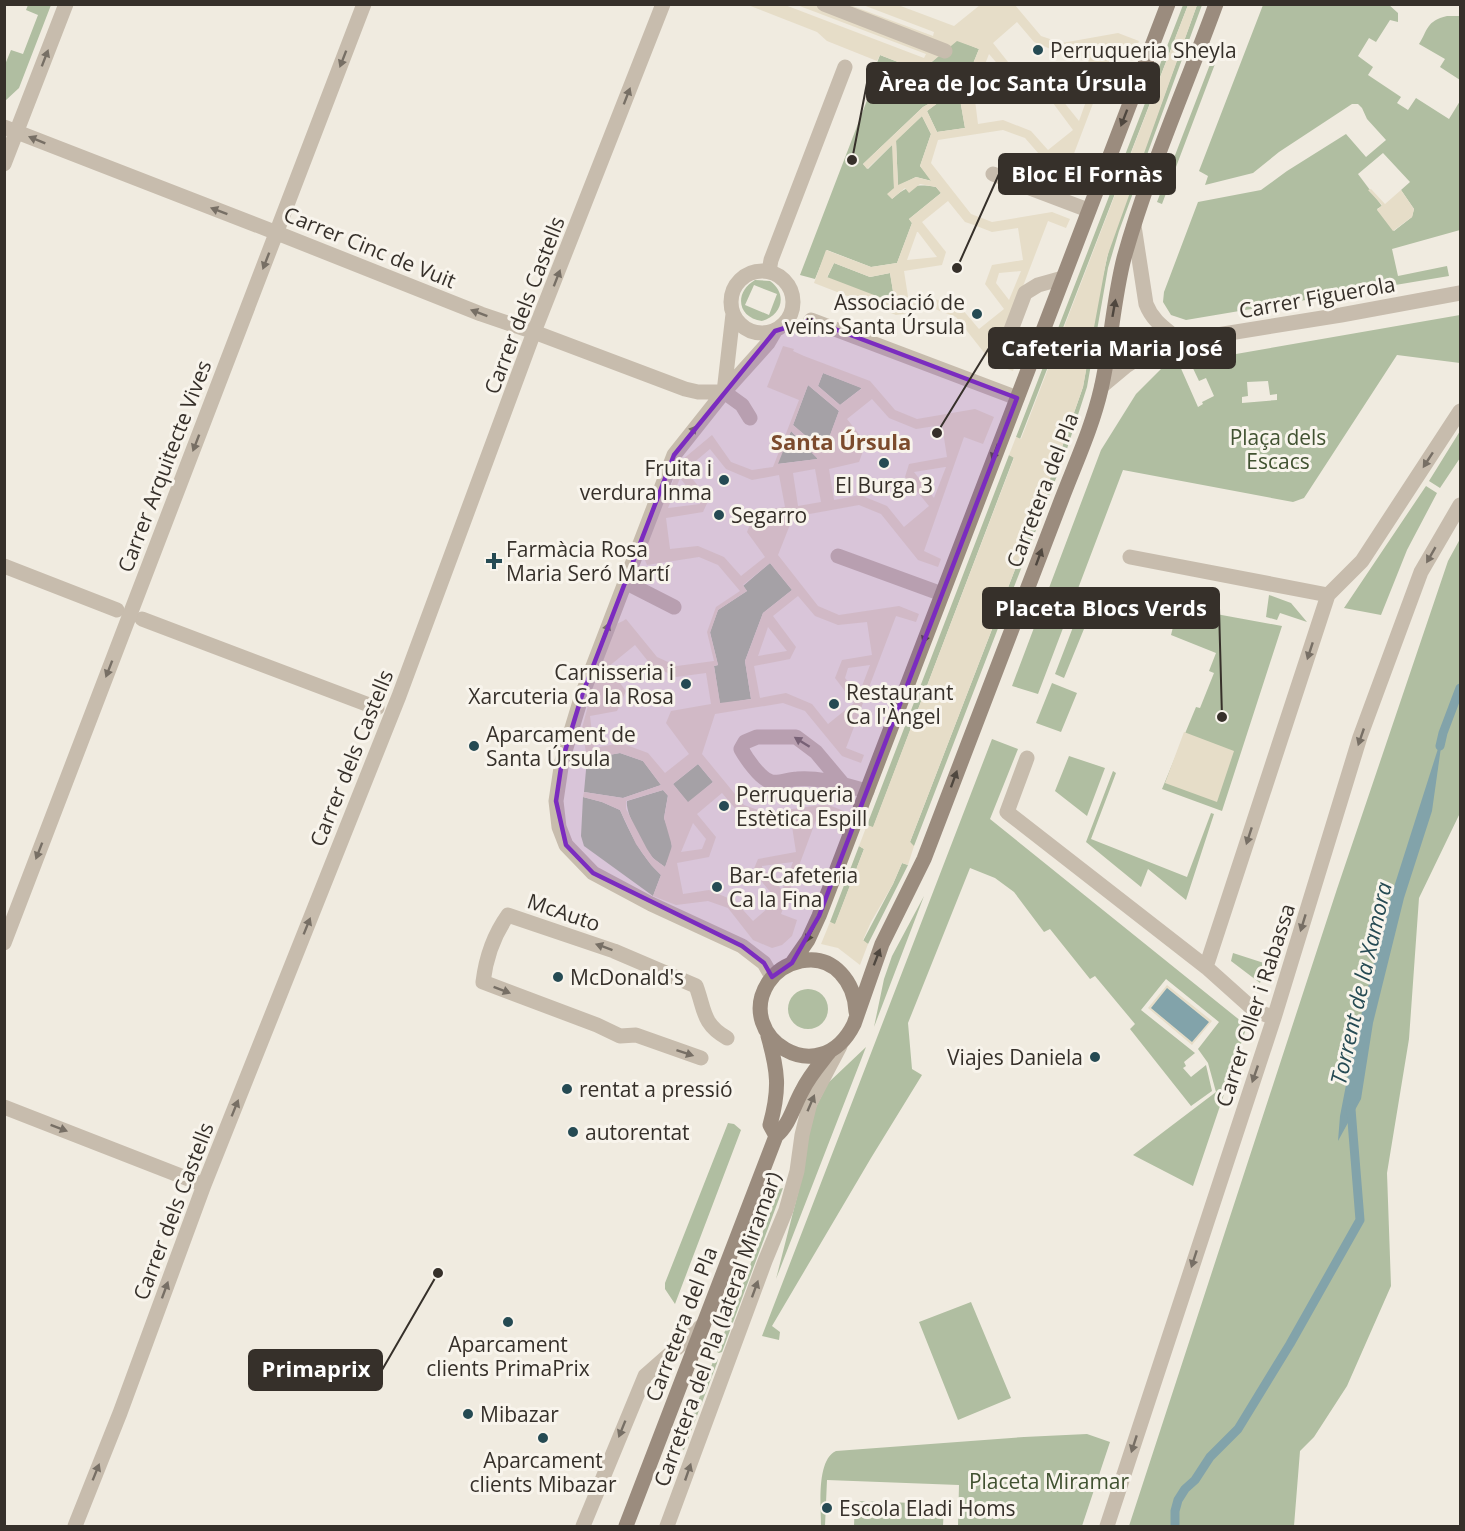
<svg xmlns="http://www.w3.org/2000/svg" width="1465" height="1531" font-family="'Open Sans',sans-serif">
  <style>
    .green { fill: #b0bea1; fill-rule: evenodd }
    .plaza { fill: #e6ddc8; fill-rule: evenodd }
    .water { fill: #82a3aa }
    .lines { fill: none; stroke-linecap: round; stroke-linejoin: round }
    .stream { stroke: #82a3aa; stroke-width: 9 }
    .service { stroke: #c7bcad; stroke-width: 15 }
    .pedestrian { stroke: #c7bcad; stroke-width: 15 }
    .minor { stroke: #c7bcad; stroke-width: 15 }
    .tertiary { stroke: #c7bcad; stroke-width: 15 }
    .secondary { stroke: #9b8c7e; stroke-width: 15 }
    .oneway { fill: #776f65 }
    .oneway2 { fill: #4f473f }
    .marked { fill: #7b2cbf; fill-opacity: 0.2; stroke: #7b2cbf; stroke-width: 4.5; stroke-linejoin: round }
    .poi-dot { fill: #254a53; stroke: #f8f4ec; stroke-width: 2 }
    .labels { text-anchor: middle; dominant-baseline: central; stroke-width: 6; stroke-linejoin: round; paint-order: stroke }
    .poi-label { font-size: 21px; fill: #36302a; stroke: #f8f4ec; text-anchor: start }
    .street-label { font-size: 21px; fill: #36302a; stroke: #f8f4ec }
    .park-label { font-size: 21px; fill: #415231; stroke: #f8f4ec }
    .neighbourhood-label { font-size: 22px; font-weight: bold; fill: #7c4b2d; stroke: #f8f4ec }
    .water-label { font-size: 22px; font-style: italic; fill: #254a53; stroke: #f8f4ec }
    .leader { fill: none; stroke: #36302a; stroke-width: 2 }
    .callout-dot { fill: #36302a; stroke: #f8f4ec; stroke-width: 2 }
    .callout { fill: #36302a; stroke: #36302a; stroke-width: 2 }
    .callout-label { font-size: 22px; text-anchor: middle; font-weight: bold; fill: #fff }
  </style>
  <rect width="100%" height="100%" fill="#f0ebe0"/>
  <!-- green -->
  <path class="green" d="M 1388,4 L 1398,13 L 1398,22 L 1390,20 L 1376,42 L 1369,38 L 1358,56 L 1373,67 L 1368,75 L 1401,97 L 1397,103 L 1408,110 L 1416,98 L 1449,119 L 1460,101 L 1460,230 L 1392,249 L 1398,276 L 1447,266 L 1449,276 L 1186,320 L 1171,315 L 1163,302 L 1164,292 L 1198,202 L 1261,190 L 1287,171 L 1346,134 L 1366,157 L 1386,140 L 1367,119 L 1362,108 L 1358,104 L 1352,104 L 1279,152 L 1253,173 L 1205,185 L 1208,176 L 1199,171 L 1263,5 ZM 1383,153 L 1410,182 L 1401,190 L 1414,209 L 1412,217 L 1394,231 L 1377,209 L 1382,206 L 1358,174 Z
    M 28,5 L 51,5 L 19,88 L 5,101 L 4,67 L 11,50 L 23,54 L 38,15 L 26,10 Z
    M 1183,5 L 1188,5 L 1020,439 L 1016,437 Z
    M 1197,5 L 1202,5 L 1119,231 L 1108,268 L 1087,387 L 1065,455 L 1060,453 L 1083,387 L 1100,289 L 1110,245 Z
    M 1447,16 L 1460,16 L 1460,80 L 1440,67 L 1445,59 L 1419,44 C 1428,30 1426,21 1447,16 Z
    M 957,40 L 979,49 L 966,81 L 958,88 L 923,107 L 863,164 L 868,169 L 893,144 L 894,189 L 892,199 C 908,185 915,184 936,187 L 941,193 L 909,219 L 912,223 L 897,263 L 871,267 L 827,250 L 815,279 L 800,275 L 874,82 L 875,78 L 872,76 L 880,55 L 921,71 Z
    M 1214,54 L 1218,56 L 1162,204 L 1157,202 Z
    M 959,93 L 965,128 L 937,132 L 927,111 L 939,102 Z
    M 922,116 L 931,134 L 920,166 L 932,181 L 916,177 L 898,186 L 896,140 Z
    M 834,263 L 870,277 L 890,273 L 895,304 L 827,278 Z
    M 755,280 L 770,281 C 788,294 782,315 762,321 C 737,318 734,292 755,280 ZM 754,285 L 777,294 L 769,315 L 745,305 Z
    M 1460,315 L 1460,363 L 1397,355 L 1308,492 L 1304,498 L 1293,502 L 1123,470 L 1038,694 L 1012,686 L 1101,450 L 1136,394 L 1163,367 L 1179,364 L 1198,407 L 1203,404 L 1202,402 L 1214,396 L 1206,378 L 1199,381 L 1190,362 ZM 1268,381 L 1270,395 L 1277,394 L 1277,400 L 1242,403 L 1242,397 L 1248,396 L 1247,382 Z
    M 823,373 L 862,388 L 840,405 L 818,386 Z
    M 808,385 L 839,411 L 824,452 L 793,425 Z
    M 791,431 L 818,459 L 777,464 Z
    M 1460,431 L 1460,458 L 1440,488 L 1429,481 Z
    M 1009,455 L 1014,457 L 873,828 L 867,825 Z
    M 1053,471 L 1058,473 L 914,846 L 913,846 L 910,842 Z
    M 1426,486 L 1437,493 L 1407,550 L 1381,615 L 1344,608 Z
    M 1460,539 L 1460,813 L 1419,898 L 1409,1039 L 1387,1173 L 1391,1286 L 1347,1386 L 1314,1437 L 1300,1451 L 1294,1526 L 1129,1526 L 1337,889 L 1448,561 Z
    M 770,563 L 792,590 L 763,613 L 745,661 L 751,699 L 720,704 L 714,666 L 718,665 L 710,632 L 718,610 L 747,591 L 743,586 Z
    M 1269,595 L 1291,603 L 1307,622 L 1280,613 L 1277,620 L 1266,617 Z
    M 1083,601 L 1097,607 L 1090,625 L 1086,624 L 1064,678 L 1055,674 Z
    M 1178,607 L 1282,626 L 1222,811 L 1162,789 L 1196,707 L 1200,708 L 1214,673 L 1209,671 L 1216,653 L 1171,635 Z
    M 1052,683 L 1077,693 L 1061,732 L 1036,723 Z
    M 992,739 L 1018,749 L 990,819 L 1247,1026 L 1193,1186 L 1133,1155 L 1216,1092 L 1208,1063 L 1198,1049 L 1219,1022 L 1166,979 L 1141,1010 L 1195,1053 L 1184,1062 L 1186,1066 L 1183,1068 L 1191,1077 L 1206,1065 L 1212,1091 L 1191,1106 L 1130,1029 L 1135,1024 L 1095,976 L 1090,979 L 1050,929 L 1044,932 L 1014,892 L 995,878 L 970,868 L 908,1023 L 912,1069 L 922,1075 L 871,1158 L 772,1326 L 780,1332 L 779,1340 L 762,1336 Z
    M 620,753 L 643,761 L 661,785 L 623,798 L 584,792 L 587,759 Z
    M 1069,756 L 1105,768 L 1087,816 L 1055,791 Z
    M 698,764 L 713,782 L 688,803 L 673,784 Z
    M 1113,771 L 1116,773 L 1091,839 L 1187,877 L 1211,813 L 1214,814 L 1186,900 L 1148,869 L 1141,887 L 1086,842 Z
    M 663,790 L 668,795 L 664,818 L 671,837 L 672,850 L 665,867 C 661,864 656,861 653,858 C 644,848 625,813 627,801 Z
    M 583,797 L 602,802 L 620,810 C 631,835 641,856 661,875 L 653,896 L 584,846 L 581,836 Z
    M 859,846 L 864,849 L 835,925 L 830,922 Z
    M 902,863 L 908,865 L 903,875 L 868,944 L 863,941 L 893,884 Z
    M 924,896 L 874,1027 L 884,979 L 892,956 Z
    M 1233,953 L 1267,964 L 1260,983 L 1231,961 Z
    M788 1009a20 20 0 1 1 40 0a20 20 0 1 1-40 0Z
    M 866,1047 L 776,1279 L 799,1189 L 807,1137 L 814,1111 L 828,1083 Z
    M 728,1123 L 734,1124 L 741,1130 L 675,1304 L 665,1289 L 665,1283 Z
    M 783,1188 L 722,1352 L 719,1353 L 717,1352 L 779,1189 Z
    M 971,1302 L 1011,1398 L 958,1420 L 919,1322 Z
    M 714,1359 L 718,1359 L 717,1363 L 684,1450 L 680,1448 Z
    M 1087,1434 L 1110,1442 L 1082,1526 L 958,1526 L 959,1485 L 827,1480 L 825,1526 L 821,1526 C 821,1507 816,1460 836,1451 L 1024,1437 Z
    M 855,1501 L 944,1504 L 943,1526 L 854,1526 Z"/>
  <!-- plaza -->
  <path class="plaza" d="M 748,5 L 785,5 L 924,58 L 926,54 L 797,5 L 850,5 L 933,36 L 934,32 L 863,5 L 898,5 L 954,26 L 980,5 L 1015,5 L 1041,36 L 1062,43 L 1118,33 L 1139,41 L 1136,49 L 1116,43 L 1070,164 L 1066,175 L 1085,182 L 1082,191 L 1066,185 L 1025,138 L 1003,130 L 938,140 L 931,163 L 971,214 L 992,222 L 1052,212 L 1070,219 L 1066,228 L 1048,221 L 997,354 L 1016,363 L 1013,371 L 993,364 L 956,317 L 935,309 L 896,315 L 814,283 L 826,250 L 871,267 L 897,263 L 912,223 L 909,219 L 941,193 L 936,187 L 920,184 L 909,193 L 905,188 L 892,199 L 887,194 L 894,188 L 892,145 L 867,169 L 863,164 L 923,107 L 957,88 L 957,83 L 966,81 L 979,49 L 957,41 L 921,71 L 880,55 L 877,61 L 827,41 L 817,32 ZM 1017,22 L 1034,42 L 1060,53 L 1086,48 L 1092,81 L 1054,86 L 1050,99 L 1073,130 L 1048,150 L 1031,131 L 1003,120 L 978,124 L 974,92 L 1004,86 L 1012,67 L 993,43 ZM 989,54 L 1001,68 L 996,79 L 978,82 ZM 1090,90 L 1079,121 L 1059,96 ZM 959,94 L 965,128 L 937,132 L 927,111 L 939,102 ZM 922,116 L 931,134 L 920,166 L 931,181 L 916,177 L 898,185 L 896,141 ZM 948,201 L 965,222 L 974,225 L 992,232 L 1018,228 L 1023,260 L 992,265 L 985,284 L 1004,309 L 979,329 L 962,309 L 935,299 L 909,303 L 904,271 L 942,265 L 946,252 L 922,222 ZM 917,232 L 918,232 L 937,257 L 907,260 ZM 834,263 L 870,277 L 890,273 L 895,303 L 827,277 ZM 1021,271 L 1009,300 L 996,283 L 999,273 Z
    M 1188,5 L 1197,5 L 1107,257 L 1083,387 L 1060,453 L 1065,455 L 1058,473 L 1053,471 L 910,842 L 914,846 L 908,865 L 902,863 L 893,884 L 871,922 L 863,940 L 868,944 L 860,965 L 838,948 L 821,944 L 830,922 L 835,924 L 864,849 L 859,846 L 867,825 L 873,827 L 1014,458 L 1009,455 L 1016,437 L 1021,439 Z
    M 1371,189 L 1385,204 L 1401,190 L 1414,209 L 1412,217 L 1393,231 L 1377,210 L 1382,205 L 1368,190 Z
    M 783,346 L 794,349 L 793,351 L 804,356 L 870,381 L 895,410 L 917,419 L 975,409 L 994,417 L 983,444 L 964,437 L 924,551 L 941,559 L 938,567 L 918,560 L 881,514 L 859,505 L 793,517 L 778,555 L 818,606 L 839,615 L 899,606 L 919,614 L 916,622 L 896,616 L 846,748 L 864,755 L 861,763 L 842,756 L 805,711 L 783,703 L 715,714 L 702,754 L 744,805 L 766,813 L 826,804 L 844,811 L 840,819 L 819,812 L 781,914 L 797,920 L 792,936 L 782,945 L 772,948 L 753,940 L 728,908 L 708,901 L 676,905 L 653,896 L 661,875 L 651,865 L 636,844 L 620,810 L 602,802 L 583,797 L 584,792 L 623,798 L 661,785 L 643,761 L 620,753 L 587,759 L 582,728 L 597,672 L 614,625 L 623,621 L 626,619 L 657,657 L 677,666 L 714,661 L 707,632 L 716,607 L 740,591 L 718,565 L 699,557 L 647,565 L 642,553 L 682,460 L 712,435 L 731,462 L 752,470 L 773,467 L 799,400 L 767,387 ZM 823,373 L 861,388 L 861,389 L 840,405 L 818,386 ZM 808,385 L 839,411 L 824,451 L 793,425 ZM 872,399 L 889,418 L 916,429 L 942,425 L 947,457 L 909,464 L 905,477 L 929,506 L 904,527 L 887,506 L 860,495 L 834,500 L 829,469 L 859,462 L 866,443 L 847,419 ZM 791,431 L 817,458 L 817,459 L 778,464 ZM 710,449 L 726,469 L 752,480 L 779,475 L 785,507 L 755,512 L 747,532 L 765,557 L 741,576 L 724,557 L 698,546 L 670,549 L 666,518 L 703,512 L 709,499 L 685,470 ZM 945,467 L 946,467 L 934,498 L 914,472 ZM 815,469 L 821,502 L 798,506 L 793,473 ZM 680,478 L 700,503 L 700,504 L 668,508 ZM 770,563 L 792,590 L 763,613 L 745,661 L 751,699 L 720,703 L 714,666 L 718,665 L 710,633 L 718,610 L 747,591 L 743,585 ZM 798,596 L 815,616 L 838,625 L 867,622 L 872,655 L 842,660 L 835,678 L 854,703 L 828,724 L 812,704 L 786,693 L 760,698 L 754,666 L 790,659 L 796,647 L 773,616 ZM 768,627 L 787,651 L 758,656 ZM 635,645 L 651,665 L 676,677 L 706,673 L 711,704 L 671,711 L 666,723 L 689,754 L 665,773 L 648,753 L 621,743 L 594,748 L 590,716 L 617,711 L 626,691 L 608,667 ZM 870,665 L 859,694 L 858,694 L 845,678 L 848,668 ZM 698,764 L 713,782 L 688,802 L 673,784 ZM 663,790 L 668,796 L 664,818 L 672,846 L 665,867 L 653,858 L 647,849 L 626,809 L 626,801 ZM 722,793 L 739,813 L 766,823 L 791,820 L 796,852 L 758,859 L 753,871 L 777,900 L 753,921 L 735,901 L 709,890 L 683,894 L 677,863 L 709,857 L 716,837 L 697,814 ZM 693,823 L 706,839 L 702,849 L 681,852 ZM 793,862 L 782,890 L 762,867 L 762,866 Z
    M 1184,732 L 1234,751 L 1217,802 L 1165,783 Z
    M 1167,985 L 1212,1021 L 1192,1045 L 1148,1008 Z"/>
  <!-- water -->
  <path class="water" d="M 1443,733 L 1432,811 L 1404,898 L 1373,1023 L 1361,1099 L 1338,1141 L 1340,1116 L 1353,1049 L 1387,909 Z
    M 1167,988 L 1209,1022 L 1192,1042 L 1151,1008 Z"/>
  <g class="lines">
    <!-- stream -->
    <path class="stream" d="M 1440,746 L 1443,733 L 1460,688
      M 1175,1526 L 1175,1511 L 1178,1500 L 1185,1489 L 1195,1480 L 1210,1457 L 1238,1429 L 1290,1344 L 1360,1220 L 1351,1109"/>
    <!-- service -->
    <path class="service" d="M 993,174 L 1088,210
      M 769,271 L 771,260 L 845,67
      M 1029,365 L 1016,345 L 1011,330 L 1025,293 L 1038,285 L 1063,278
      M 724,392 L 742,405 L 750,418
      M 838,556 L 942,594
      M 625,582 L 674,607
      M 842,783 L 816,752 L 796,737 L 757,737 L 745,742 L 741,749 C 746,758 759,777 769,781 C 776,785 789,779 797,779 C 820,777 844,785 867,791
      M 701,1058 L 636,1035 L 620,1036 L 597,1025 L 483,982 C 486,957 493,936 508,915 L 614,951 L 696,986 C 705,1010 702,1024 727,1038"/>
    <!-- pedestrian -->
    <path class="pedestrian" d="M 824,4 L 945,51
      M 4,566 L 117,610
      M 142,619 L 377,708"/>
    <!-- minor -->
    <path class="minor" d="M 4,127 L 277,233 L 481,314 L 534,332 L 685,389 L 698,392 L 724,392
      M 1134,226 L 1146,304 C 1153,322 1166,329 1180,341
      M731 302a31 31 0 1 1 62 0a31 31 0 1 1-62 0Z
      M 811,320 L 1017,398
      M 1102,386 L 1126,366 L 1140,357 L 1168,351 L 1180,341 L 1341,315 L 1460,293
      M 724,392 L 733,314
      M 1130,557 L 1328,595
      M 1027,758 L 1007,812 L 1206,967 L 1254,1010 L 1274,1018
      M 4,943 L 364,4
      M 1206,967 L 1328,595 L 1362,561 L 1460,411
      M 772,977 L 764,963 L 742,946 L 651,904 L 593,873 L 566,845 L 559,827 L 556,801 L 562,761 L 582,695 L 674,455 L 724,392 L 768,343 L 775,331
      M 4,1107 L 204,1185
      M 75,1526 L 120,1413 L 204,1185 L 399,696 L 534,332 L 663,4
      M 583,1526 L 645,1376 L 703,1325
      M 667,1526 L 765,1261 L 786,1210 L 797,1171 L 802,1135 L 810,1103 L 840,1046
      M 1107,1526 L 1274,1018 L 1360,737 L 1421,572 L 1460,505"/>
    <!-- tertiary -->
    <path class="tertiary" d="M 4,164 L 66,4"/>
    <!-- secondary -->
    <path class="secondary" d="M 792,963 L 808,940 L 819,916 L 1168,4
      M 856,1012 C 855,983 834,954 801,961 C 787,964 775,972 768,983 C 734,1037 820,1093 854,1024 L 882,944 L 924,859 L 1061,501 C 1075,464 1092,428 1101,389 C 1111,346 1113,301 1124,258 C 1148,172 1185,89 1216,4
      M 768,1036 C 778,1071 780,1089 770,1125 L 776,1136
      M 776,1136 C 790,1124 793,1107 802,1091 C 809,1076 820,1064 830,1051
      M 626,1526 L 776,1136"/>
  </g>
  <!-- one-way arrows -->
  <defs><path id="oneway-solid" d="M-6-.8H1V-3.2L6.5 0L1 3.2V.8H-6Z" transform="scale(1.5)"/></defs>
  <g class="oneway">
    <use href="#oneway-solid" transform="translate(45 58) rotate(-69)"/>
    <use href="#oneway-solid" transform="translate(343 59) rotate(111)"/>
    <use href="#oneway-solid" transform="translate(627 96) rotate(-69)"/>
    <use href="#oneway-solid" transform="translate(37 140) rotate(-158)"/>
    <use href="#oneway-solid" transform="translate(219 211) rotate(-159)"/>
    <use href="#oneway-solid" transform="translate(266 261) rotate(111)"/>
    <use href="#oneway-solid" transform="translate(557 278) rotate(-69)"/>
    <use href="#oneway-solid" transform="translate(479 313) rotate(-159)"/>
    <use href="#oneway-solid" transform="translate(691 433) rotate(-52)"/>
    <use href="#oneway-solid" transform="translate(196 443) rotate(111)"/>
    <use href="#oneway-solid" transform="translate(1428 460) rotate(123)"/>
    <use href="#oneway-solid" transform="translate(1431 555) rotate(120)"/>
    <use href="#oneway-solid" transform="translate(606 631) rotate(-69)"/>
    <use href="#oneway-solid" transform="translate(1310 651) rotate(108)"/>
    <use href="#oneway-solid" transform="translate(109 669) rotate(111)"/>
    <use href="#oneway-solid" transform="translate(1361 737) rotate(109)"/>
    <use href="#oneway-solid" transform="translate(802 742) rotate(-148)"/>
    <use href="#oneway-solid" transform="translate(1249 836) rotate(108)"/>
    <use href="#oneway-solid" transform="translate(39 851) rotate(111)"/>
    <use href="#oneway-solid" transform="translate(1303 923) rotate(107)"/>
    <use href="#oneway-solid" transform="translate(307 926) rotate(-68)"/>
    <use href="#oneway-solid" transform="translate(604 947) rotate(-160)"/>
    <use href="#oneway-solid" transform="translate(502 990) rotate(21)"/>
    <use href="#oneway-solid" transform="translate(685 1053) rotate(18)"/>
    <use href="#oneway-solid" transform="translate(1255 1074) rotate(109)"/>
    <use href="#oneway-solid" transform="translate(811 1103) rotate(-67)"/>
    <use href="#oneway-solid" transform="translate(235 1108) rotate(-68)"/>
    <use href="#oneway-solid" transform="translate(59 1128) rotate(21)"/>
    <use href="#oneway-solid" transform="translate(1194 1259) rotate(108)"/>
    <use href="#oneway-solid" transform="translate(755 1289) rotate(-70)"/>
    <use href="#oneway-solid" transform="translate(165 1290) rotate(-70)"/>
    <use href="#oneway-solid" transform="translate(622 1429) rotate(112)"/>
    <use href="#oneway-solid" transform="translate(1134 1444) rotate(108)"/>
    <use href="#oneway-solid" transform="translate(96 1472) rotate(-68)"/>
    <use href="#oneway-solid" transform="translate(688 1472) rotate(-71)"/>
  </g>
  <g class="oneway2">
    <use href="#oneway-solid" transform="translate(1124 118) rotate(111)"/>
    <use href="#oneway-solid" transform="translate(1114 308) rotate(-80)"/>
    <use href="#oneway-solid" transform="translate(995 452) rotate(110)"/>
    <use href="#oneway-solid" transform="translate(1039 557) rotate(-70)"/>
    <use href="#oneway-solid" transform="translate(926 635) rotate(111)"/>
    <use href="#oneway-solid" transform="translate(954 779) rotate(-70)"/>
    <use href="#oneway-solid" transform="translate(810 934) rotate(116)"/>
    <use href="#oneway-solid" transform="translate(877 957) rotate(-69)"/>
  </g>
  <!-- marked area -->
  <path class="marked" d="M 811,320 L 1017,398 L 819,916 L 792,963 L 772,977 L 764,963 L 742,946 L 593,873 L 566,845 L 556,801 L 562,761 L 582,695 L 674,455 L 775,331 Z"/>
  <!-- markers -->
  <g class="poi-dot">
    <circle cx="1038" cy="50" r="6"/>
    <circle cx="977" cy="314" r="6"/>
    <circle cx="884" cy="463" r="6"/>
    <circle cx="724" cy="480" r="6"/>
    <circle cx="719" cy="515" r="6"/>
    <path d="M491 552h6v6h6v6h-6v6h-6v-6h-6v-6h6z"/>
    <circle cx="686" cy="684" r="6"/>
    <circle cx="834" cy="704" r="6"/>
    <circle cx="474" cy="746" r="6"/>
    <circle cx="724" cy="806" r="6"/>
    <circle cx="717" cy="887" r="6"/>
    <circle cx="558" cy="977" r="6"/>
    <circle cx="1095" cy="1057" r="6"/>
    <circle cx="567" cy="1089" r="6"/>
    <circle cx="573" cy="1132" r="6"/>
    <circle cx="508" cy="1322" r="6"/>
    <circle cx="468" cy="1414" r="6"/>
    <circle cx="543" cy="1438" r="6"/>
    <circle cx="827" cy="1508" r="6"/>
  </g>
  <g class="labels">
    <!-- poi labels -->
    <g class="poi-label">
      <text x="1050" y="50">Perruqueria Sheyla</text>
      <text x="965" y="302" text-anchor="end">Associació de<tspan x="965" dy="24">veïns Santa Úrsula</tspan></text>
      <text x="712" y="468" text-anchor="end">Fruita i<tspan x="712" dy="24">verdura Inma</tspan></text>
      <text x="884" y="485" text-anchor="middle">El Burga 3</text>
      <text x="731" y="515">Segarro</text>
      <text x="506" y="549">Farmàcia Rosa<tspan x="506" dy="24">Maria Seró Martí</tspan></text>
      <text x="674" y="672" text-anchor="end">Carnisseria i<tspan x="674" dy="24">Xarcuteria Ca la Rosa</tspan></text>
      <text x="846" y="692">Restaurant<tspan x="846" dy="24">Ca l'Àngel</tspan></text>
      <text x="486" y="734">Aparcament de<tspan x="486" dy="24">Santa Úrsula</tspan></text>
      <text x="736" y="794">Perruqueria<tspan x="736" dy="24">Estètica Espill</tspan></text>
      <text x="729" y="875">Bar-Cafeteria<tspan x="729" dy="24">Ca la Fina</tspan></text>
      <text x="570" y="977">McDonald's</text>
      <text x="1083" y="1057" text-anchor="end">Viajes Daniela</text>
      <text x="579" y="1089">rentat a pressió</text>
      <text x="585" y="1132">autorentat</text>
      <text x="508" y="1344" text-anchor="middle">Aparcament<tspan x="508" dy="24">clients PrimaPrix</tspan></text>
      <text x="480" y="1414">Mibazar</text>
      <text x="543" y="1460" text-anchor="middle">Aparcament<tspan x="543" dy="24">clients Mibazar</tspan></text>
      <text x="839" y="1508">Escola Eladi Homs</text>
    </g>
    <!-- street labels -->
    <g class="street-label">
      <text transform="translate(370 247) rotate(22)">Carrer Cinc de Vuit</text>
      <text transform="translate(1317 297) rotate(-10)">Carrer Figuerola</text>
      <text transform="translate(524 305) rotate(-69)">Carrer dels Castells</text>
      <text transform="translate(164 466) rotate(-69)">Carrer Arquitecte Vives</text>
      <text transform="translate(1042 490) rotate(-69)">Carretera del Pla</text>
      <text transform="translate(351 758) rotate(-68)">Carrer dels Castells</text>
      <text transform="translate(564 912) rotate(19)">McAuto</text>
      <text transform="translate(1255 1005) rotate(-72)">Carrer Oller i Rabassa</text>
      <text transform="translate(173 1211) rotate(-69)">Carrer dels Castells</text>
      <text transform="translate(681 1324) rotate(-69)">Carretera del Pla</text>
      <text transform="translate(717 1329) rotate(-70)">Carretera del Pla (lateral Miramar)</text>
    </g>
    <!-- park labels -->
    <g class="park-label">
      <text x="1278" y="437">Plaça dels<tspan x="1278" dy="24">Escacs</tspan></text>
      <text x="1049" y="1481">Placeta Miramar</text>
    </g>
    <!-- neighbourhood labels -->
    <g class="neighbourhood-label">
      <text x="841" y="441">Santa Úrsula</text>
    </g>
    <!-- water labels -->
    <g class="water-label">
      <text transform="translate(1360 983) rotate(-77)">Torrent de la Xamora</text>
    </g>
  </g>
  <!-- callouts -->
  <path class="leader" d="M852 160L867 83M957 268L999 174M937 433L989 348M1222 717L1219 608M438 1273L382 1370"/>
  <g class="callout-dot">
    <circle cx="852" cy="160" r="6"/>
    <circle cx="957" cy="268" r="6"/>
    <circle cx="937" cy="433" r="6"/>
    <circle cx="1222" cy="717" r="6"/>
    <circle cx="438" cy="1273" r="6"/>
  </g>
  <g class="callout">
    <rect x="867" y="63" width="292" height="40" rx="6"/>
    <rect x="999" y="154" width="176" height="40" rx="6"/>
    <rect x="989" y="328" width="246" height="40" rx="6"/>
    <rect x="983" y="588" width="236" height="40" rx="6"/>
    <rect x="249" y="1350" width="133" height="40" rx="6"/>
  </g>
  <g class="callout-label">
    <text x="1013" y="91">Àrea de Joc Santa Úrsula</text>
    <text x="1087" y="182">Bloc El Fornàs</text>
    <text x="1112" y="356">Cafeteria Maria José</text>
    <text x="1101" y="616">Placeta Blocs Verds</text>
    <text x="316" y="1377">Primaprix</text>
  </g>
  <!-- border -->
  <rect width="1465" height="1531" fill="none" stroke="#36302a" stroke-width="12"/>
</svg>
